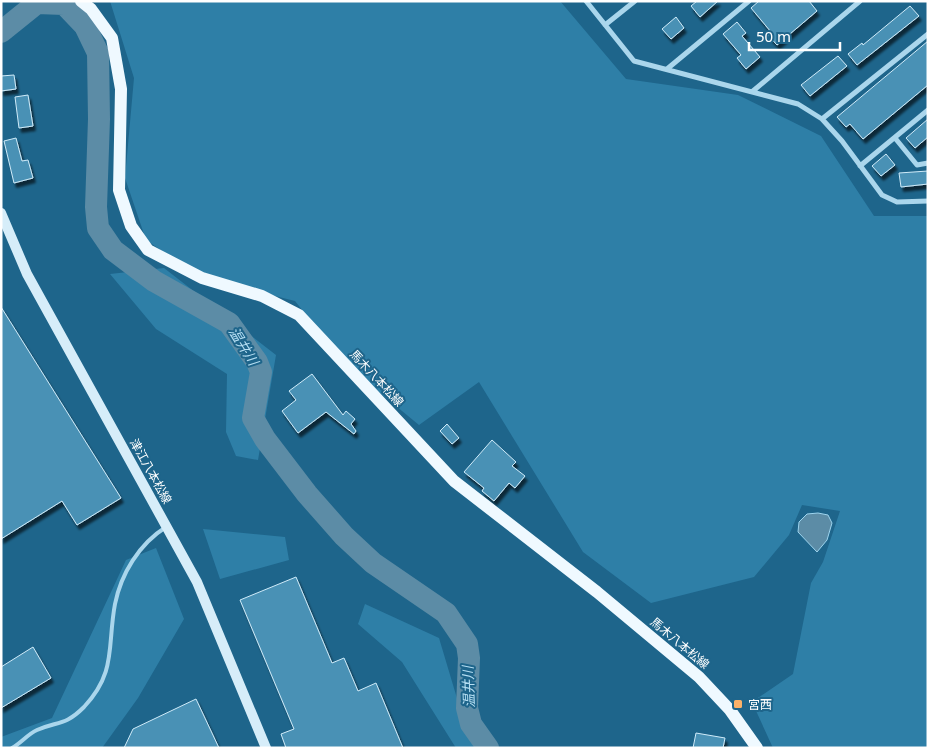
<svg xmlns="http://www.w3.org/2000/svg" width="929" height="749" font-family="'Noto Sans','Noto Sans JP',sans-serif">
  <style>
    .green { fill: #2e7fa7 }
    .water { fill: #5c8ca6; stroke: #9dd4ee }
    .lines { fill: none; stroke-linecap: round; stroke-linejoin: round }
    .river { stroke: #5c8ca6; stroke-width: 22 }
    .building { fill: #4a91b5; stroke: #cfebf9; filter: url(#shadow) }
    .service { stroke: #aad6ec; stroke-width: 4 }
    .minor { stroke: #aad6ec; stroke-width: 5 }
    .secondary { stroke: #d6edf9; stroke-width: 10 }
    .primary { stroke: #eff9ff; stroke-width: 12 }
    .poi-dot { fill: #fbb169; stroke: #1e658b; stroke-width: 2 }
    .labels { text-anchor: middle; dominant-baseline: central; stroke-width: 4; stroke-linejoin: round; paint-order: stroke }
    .street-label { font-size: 12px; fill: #fff; stroke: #1e658b }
    .poi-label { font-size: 12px; fill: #fff; stroke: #1e658b; text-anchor: start }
    .water-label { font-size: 14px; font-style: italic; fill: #b6dff3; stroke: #1e658b }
  </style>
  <defs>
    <filter id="shadow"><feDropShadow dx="2.5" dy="4.5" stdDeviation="1" flood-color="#0009"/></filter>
  </defs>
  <rect width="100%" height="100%" fill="#1e658b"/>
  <!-- green -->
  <path class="green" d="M 110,1 L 560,1 L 626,79 L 738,95 L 821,136 L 874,216 L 928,216 L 928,748 L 773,748 L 752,702 L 793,674 L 811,583 L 823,562 L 840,511 L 802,505 L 789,535 L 754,577 L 651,603 L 583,552 L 479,382 L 419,425 L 345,364 L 295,301 L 202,278 L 146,240 L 125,178 L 134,78 Z
    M 164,268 L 276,355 L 258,460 L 236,456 L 226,432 L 227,374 L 156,329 L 110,274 Z
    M 203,529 L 285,537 L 289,560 L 220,579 Z
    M 156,548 L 184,619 L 138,698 L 102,748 L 1,748 L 1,737 L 52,718 L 126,560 Z
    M 365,604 L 439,638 L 459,705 L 495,748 L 456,748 L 402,662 L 358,624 Z"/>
  <!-- water -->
  <path class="water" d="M 818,513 L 828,515 L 832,523 L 827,540 L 817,552 L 798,532 L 799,522 L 807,514 Z"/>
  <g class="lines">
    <!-- river -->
    <path class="river" d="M 1,32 L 37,3 L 64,4 L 85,26 L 98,53 L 99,119 L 96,207 L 98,228 L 113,250 L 154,281 L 229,323 L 257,362 L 261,372 L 253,418 L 265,439 L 307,494 L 344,536 L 373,563 L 446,613 L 467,644 L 469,658 L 467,708 L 471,724 L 488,748"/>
  </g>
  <!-- building -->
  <path class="building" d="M 697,1 L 718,1 L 700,17 L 691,6 Z
    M 759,1 L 809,1 L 817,11 L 777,45 L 768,35 L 771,32 L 751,8 Z
    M 910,6 L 919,16 L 857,65 L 848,54 L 862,43 L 863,45 Z
    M 676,17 L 684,28 L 671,39 L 662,29 Z
    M 737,22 L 746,33 L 742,36 L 760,57 L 746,69 L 737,58 L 741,55 L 723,34 Z
    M 928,41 L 928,85 L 863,139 L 850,124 L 846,127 L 837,117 Z
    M 838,56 L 847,66 L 810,96 L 801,85 Z
    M 14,75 L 16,89 L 1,91 L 1,76 Z
    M 28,95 L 33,126 L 19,128 L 15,97 Z
    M 928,119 L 928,137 L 915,148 L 906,138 Z
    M 16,138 L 22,161 L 28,160 L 33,178 L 14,183 L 4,141 Z
    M 886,154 L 895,165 L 881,176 L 872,166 Z
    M 928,171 L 928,184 L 901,187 L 899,173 Z
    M 1,307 L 121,498 L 77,525 L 62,501 L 1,539 Z
    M 312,374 L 343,415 L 346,411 L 355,419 L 351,424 L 356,431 L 354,434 L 326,412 L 298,433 L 282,411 L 296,400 L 289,391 Z
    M 447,424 L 459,438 L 452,444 L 440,431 Z
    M 492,440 L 516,462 L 512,466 L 525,476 L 515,488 L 509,483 L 494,501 L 482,491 L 484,488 L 464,472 Z
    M 296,577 L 332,663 L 344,658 L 358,691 L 376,683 L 403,748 L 286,748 L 281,734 L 294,729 L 240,600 Z
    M 33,647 L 51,678 L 1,708 L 1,667 Z
    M 196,699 L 219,748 L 124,748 L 133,729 Z
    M 696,733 L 725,738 L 723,748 L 693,748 Z"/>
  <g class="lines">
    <!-- service -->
    <path class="service" d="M 12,748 C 21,743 28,734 37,730 C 58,721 65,726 84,707 C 117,672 107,646 115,604 C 121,574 139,544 166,527"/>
    <!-- minor -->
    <path class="minor" d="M 586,1 L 634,61 L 798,104 L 822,119 L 842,141 L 882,195 L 897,202 L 928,201
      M 605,25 L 635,1
      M 667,69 L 749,1
      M 753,91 L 860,1
      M 822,119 L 928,34
      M 895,138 L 917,165 L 928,163
      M 860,166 L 928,110"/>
    <!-- secondary -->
    <path class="secondary" d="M 1,213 L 27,274 L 197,582 L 266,748"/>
    <!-- primary -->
    <path class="primary" d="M 81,1 L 91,9 L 112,38 L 121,89 L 119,190 L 131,226 L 148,250 L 202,278 L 262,296 L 299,315 L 454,481 L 597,592 L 699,677 L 730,710 L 757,748"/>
  </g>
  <!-- markers -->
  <rect class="poi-dot" x="733" y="699" width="10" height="10" rx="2.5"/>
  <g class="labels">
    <!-- street labels -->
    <g class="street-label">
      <text transform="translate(377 378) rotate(47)">馬木八本松線</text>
      <text transform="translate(151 471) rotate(61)">津江八本松線</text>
      <text transform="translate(680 643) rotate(40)">馬木八本松線</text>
    </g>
    <!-- poi labels -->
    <g class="poi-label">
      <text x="748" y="704">宮西</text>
    </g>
    <!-- water labels -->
    <g class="water-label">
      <text transform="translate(244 346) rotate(58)">温井川</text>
      <text transform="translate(468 687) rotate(-92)">温井川</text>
    </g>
  </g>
  <!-- border -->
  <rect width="929" height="749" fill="none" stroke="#ffffff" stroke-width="5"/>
  <!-- scale -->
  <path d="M749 42v8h91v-8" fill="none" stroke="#ffffff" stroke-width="2.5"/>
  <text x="756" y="42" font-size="15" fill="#ffffff" stroke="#1e658b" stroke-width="4" paint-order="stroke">50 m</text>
</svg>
